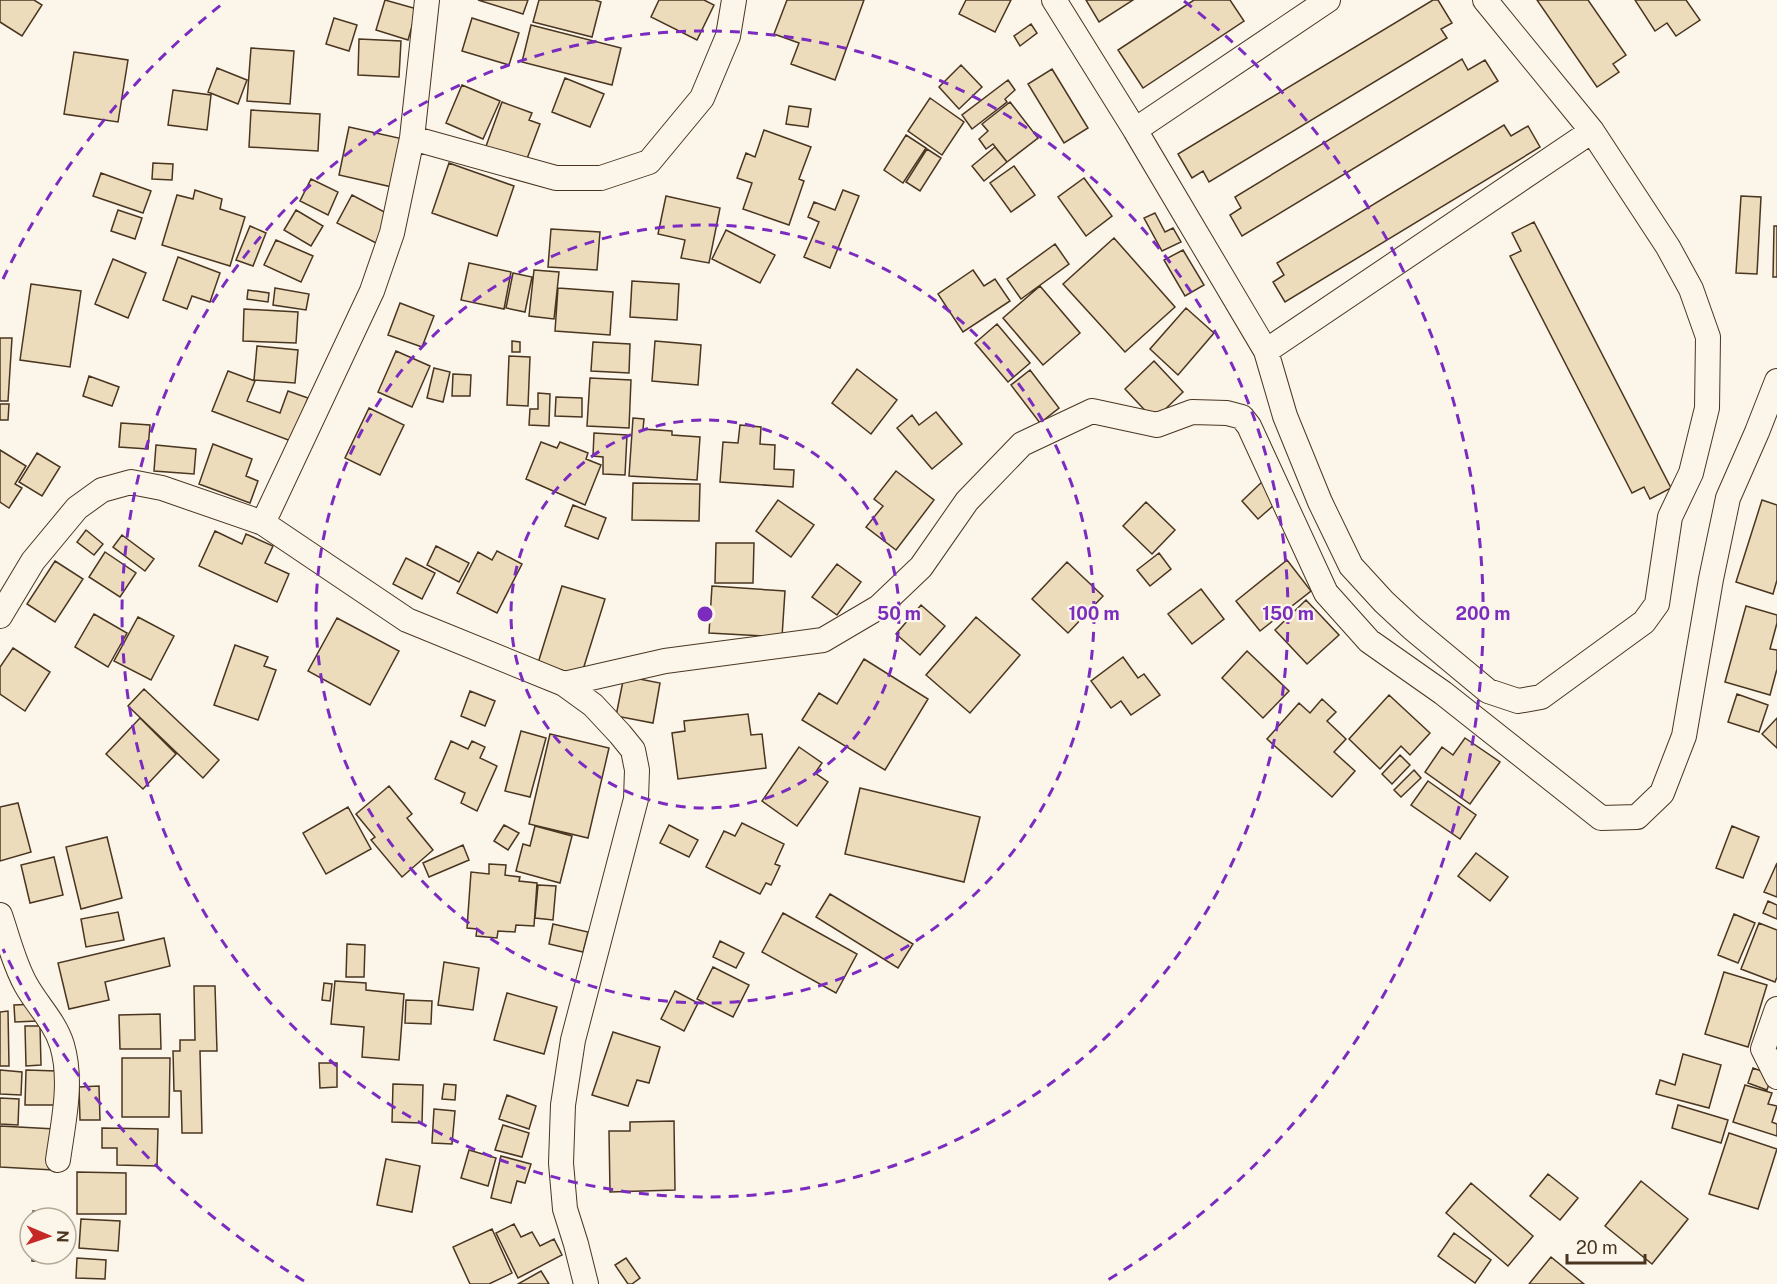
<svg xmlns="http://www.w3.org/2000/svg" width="1777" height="1284" font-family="'Public Sans',sans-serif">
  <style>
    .building { fill: #ecdcbc; stroke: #4a3520; stroke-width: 1.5 }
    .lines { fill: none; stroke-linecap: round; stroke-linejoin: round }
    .minor-casing { stroke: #4a3520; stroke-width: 26 }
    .minor { stroke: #fbf6e9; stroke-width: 24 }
    .ring { fill: none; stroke: #7b2cbf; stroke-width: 3; stroke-dasharray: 10 8 }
    .centre { fill: #7b2cbf; stroke: #fbf6e9; stroke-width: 3 }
    .ring-label { font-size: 18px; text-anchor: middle; font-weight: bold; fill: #7b2cbf; stroke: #fbf6e9; stroke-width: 4.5; stroke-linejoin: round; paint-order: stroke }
  </style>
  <rect width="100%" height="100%" fill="#fbf6e9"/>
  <!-- building -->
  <path class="building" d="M 0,0 L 34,0 L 42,5 L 22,36 L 0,22 Z
    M 385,0 L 417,9 L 408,40 L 376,30 Z
    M 478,0 L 528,0 L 523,14 Z
    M 539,0 L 595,0 L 601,2 L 592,37 L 533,22 Z
    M 659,0 L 704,0 L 714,5 L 697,40 L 651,17 Z
    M 787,0 L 864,0 L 835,80 L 791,64 L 799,43 L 774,34 Z
    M 966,0 L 1011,0 L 995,32 L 959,14 Z
    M 1086,0 L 1133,0 L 1099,22 Z
    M 1194,0 L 1230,0 L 1244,21 L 1143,88 L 1118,50 Z
    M 1433,0 L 1438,0 L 1452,23 L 1441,29 L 1447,38 L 1209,182 L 1203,171 L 1192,178 L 1178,154 Z
    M 1537,0 L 1588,0 L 1626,55 L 1613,64 L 1619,72 L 1597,87 Z
    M 1635,0 L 1686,0 L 1700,20 L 1676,36 L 1667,23 L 1655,31 Z
    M 334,18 L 357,25 L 349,51 L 326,44 Z
    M 472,18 L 519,33 L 509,65 L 462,51 Z
    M 1031,24 L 1037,33 L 1020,46 L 1014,36 Z
    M 531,25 L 621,48 L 612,85 L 522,62 Z
    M 359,39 L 401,41 L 399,77 L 358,75 Z
    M 251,48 L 294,51 L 290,104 L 247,101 Z
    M 74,52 L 128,60 L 118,122 L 64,114 Z
    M 1462,59 L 1468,70 L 1485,60 L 1498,81 L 1242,236 L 1230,215 L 1241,208 L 1235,197 Z
    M 961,65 L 982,87 L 959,109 L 939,87 Z
    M 217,68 L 247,80 L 238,104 L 208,92 Z
    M 1052,69 L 1088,128 L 1064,143 L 1028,84 Z
    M 565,78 L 604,94 L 590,127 L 552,112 Z
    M 1008,80 L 1015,90 L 1005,99 L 1007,102 L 972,129 L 962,115 Z
    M 462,85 L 500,101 L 483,139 L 446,123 Z
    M 173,90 L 211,95 L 207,130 L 168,125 Z
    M 930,98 L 964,122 L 942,155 L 908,131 Z
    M 502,102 L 532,113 L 529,120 L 540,124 L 525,164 L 485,149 Z
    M 1010,102 L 1038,138 L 1007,162 L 993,144 L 986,149 L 979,139 L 988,131 L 982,124 Z
    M 789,106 L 811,109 L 808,127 L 786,124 Z
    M 251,110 L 320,114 L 318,151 L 249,147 Z
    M 1504,125 L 1511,136 L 1528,126 L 1540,147 L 1285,302 L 1273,282 L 1284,275 L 1277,263 Z
    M 349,127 L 403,139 L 392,187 L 339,175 Z
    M 764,130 L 811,147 L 799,179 L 804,181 L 789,225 L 743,209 L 752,183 L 737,178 L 746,153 L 755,157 Z
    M 906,135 L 926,148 L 903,183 L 884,170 Z
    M 995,147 L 1007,162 L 984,181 L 972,166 Z
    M 927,149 L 941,158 L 920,191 L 906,182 Z
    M 153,163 L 173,164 L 172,180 L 152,179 Z
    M 449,163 L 514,186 L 497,236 L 432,213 Z
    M 1014,166 L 1035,195 L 1011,212 L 990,183 Z
    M 101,173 L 151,191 L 143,213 L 93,196 Z
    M 1084,178 L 1112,216 L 1086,236 L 1058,197 Z
    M 311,179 L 338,192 L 328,215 L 300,201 Z
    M 195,190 L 222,199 L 220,209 L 245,217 L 230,266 L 162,245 L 177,195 L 193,199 Z
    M 843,190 L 859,196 L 830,268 L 804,257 L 819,222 L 808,217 L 814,202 L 835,210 Z
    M 352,195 L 392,216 L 378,244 L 337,223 Z
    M 666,196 L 720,208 L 709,263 L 681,258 L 685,240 L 658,234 Z
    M 1741,196 L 1761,197 L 1757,274 L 1736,273 Z
    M 118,210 L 142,218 L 135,239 L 111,231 Z
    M 296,210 L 323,226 L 311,246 L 284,230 Z
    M 1155,213 L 1165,232 L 1173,228 L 1181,242 L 1162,251 L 1144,218 Z
    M 1534,222 L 1671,488 L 1650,499 L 1644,487 L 1632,493 L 1510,256 L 1521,251 L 1512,233 Z
    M 250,226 L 266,233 L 253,266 L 236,260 Z
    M 1774,226 L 1777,226 L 1777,277 L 1773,277 Z
    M 551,229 L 600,232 L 597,270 L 548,267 Z
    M 726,230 L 775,255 L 760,283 L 712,259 Z
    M 1114,238 L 1175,307 L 1125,352 L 1063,284 Z
    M 276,240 L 313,256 L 301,282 L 264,265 Z
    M 1055,244 L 1069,264 L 1021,299 L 1007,279 Z
    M 1183,250 L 1204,285 L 1185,296 L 1164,260 Z
    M 178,257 L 220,273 L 210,302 L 192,296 L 187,309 L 163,300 Z
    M 113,259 L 146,273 L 128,318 L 95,304 Z
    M 469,263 L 511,272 L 504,309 L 461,300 Z
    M 534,270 L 559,272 L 554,319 L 529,316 Z
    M 973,270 L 984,286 L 995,279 L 1010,301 L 963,332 L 938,294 Z
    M 513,273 L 532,277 L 525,312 L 506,308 Z
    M 632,281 L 679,284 L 677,320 L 630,317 Z
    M 31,284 L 81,291 L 70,367 L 20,360 Z
    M 1040,286 L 1080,333 L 1043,365 L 1003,318 Z
    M 275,288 L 309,294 L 306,310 L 273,305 Z
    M 558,288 L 613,292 L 610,335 L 555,331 Z
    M 248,290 L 269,293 L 268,302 L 247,299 Z
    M 400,303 L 434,316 L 422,347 L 388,335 Z
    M 1186,308 L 1214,333 L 1178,375 L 1150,349 Z
    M 244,309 L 298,312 L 296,343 L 243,341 Z
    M 997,324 L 1030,363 L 1008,382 L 975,343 Z
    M 0,338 L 12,338 L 8,401 L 0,401 Z
    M 512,341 L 520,342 L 520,352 L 512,352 Z
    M 655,341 L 701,345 L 698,385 L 652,381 Z
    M 593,342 L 630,344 L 629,373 L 591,371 Z
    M 257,346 L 298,350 L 295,383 L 254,380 Z
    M 396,351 L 430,366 L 412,407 L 378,392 Z
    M 509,356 L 530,357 L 528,406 L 507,405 Z
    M 1154,361 L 1183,392 L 1154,420 L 1125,389 Z
    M 434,368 L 450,372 L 443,402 L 427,398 Z
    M 857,369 L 897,400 L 871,434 L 832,403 Z
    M 1030,370 L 1059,408 L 1040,423 L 1011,385 Z
    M 228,371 L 255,381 L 247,401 L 280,413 L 288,391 L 308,398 L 291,441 L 212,411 Z
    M 453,374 L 471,375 L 470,396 L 452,396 Z
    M 89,376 L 119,387 L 112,406 L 83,396 Z
    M 590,378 L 631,380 L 629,428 L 587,426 Z
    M 538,393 L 550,394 L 549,426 L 529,425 L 530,409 L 538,409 Z
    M 556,397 L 582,398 L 582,417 L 555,416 Z
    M 0,404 L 9,404 L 8,420 L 0,420 Z
    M 369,408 L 404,425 L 380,475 L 345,458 Z
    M 936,412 L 962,444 L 932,469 L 897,428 L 912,415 L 919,425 Z
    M 633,418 L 644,419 L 643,429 L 672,431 L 672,435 L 700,437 L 697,480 L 629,476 Z
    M 121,423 L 150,425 L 148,449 L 119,447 Z
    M 740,425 L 761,427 L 760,444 L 775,445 L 774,469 L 794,470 L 793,487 L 720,482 L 723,442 L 738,443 Z
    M 594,433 L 627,435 L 625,475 L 603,474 L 603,457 L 593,456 Z
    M 541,442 L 557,448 L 560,442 L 588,453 L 586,459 L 601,465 L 585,505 L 526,479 Z
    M 213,444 L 252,459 L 246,476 L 258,481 L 250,503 L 199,484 Z
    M 156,445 L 196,449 L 194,474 L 154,471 Z
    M 0,450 L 26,466 L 15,484 L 22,488 L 9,508 L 0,502 Z
    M 37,453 L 60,467 L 42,496 L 19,482 Z
    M 896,471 L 934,500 L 896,550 L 866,527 L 883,506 L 874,499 Z
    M 1264,480 L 1281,499 L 1258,519 L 1242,501 Z
    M 633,483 L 700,484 L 699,521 L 632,520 Z
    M 778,500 L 814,525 L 791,557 L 756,531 Z
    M 1762,500 L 1777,505 L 1777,580 L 1773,594 L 1736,582 Z
    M 1146,502 L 1175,530 L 1152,554 L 1123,526 Z
    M 573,505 L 606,518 L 598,539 L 565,526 Z
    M 86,530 L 103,544 L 94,555 L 77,542 Z
    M 215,531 L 242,544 L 246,534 L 273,546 L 265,563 L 289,574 L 277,602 L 199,566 Z
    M 122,535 L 154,559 L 145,571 L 113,547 Z
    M 716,543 L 754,543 L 753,583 L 715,583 Z
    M 436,546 L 469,563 L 459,582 L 427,565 Z
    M 497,551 L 522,564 L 497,613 L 457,593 L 478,552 L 492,560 Z
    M 105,552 L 136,573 L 120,597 L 89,577 Z
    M 1159,553 L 1171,569 L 1150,586 L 1137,570 Z
    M 406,558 L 435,573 L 422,599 L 393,584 Z
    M 1287,560 L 1311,591 L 1260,631 L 1236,601 Z
    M 55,561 L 83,579 L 55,622 L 27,604 Z
    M 1067,562 L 1103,596 L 1068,633 L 1032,599 Z
    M 837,564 L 861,582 L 837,615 L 812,597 Z
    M 562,586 L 605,599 L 581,676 L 538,663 Z
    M 712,586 L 785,591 L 782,637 L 709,633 Z
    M 1201,589 L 1224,619 L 1192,644 L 1168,614 Z
    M 1306,600 L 1339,635 L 1307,664 L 1275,630 Z
    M 921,605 L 945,626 L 920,655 L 896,634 Z
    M 1746,606 L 1777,615 L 1777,623 L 1770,649 L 1777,650 L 1777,669 L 1770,695 L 1725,682 Z
    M 94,614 L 127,633 L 108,667 L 75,647 Z
    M 138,617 L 174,636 L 151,680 L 114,661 Z
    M 976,617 L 1020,655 L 970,713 L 926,675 Z
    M 337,618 L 399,651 L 370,705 L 308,671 Z
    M 235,645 L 268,657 L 264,666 L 276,670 L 258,720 L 214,705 Z
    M 13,648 L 50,672 L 25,711 L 0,694 L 0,667 Z
    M 1247,651 L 1289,691 L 1263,718 L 1222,678 Z
    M 1123,657 L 1138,678 L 1144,674 L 1160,695 L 1131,715 L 1121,701 L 1111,708 L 1091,681 Z
    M 864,659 L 928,699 L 885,770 L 802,720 L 819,693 L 837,704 Z
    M 624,676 L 660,683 L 653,723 L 616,716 Z
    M 144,689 L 219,760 L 203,778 L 128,706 Z
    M 470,691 L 495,701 L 485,726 L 461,716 Z
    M 1737,694 L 1768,705 L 1759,732 L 1728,722 Z
    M 1389,695 L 1430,733 L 1410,755 L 1401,746 L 1380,769 L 1349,739 Z
    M 1322,699 L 1336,712 L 1327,721 L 1346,739 L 1334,752 L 1355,771 L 1332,797 L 1267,739 L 1299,703 L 1310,713 Z
    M 748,714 L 751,735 L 762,734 L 766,768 L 678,779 L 672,733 L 685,731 L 684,721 Z
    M 140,718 L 176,754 L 143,789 L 106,754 Z
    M 1777,718 L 1777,748 L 1762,734 Z
    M 521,731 L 546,738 L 530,797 L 505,791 Z
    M 550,734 L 609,748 L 588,838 L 529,824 Z
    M 1465,738 L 1500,762 L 1470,804 L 1425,772 L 1442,747 L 1453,755 Z
    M 451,741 L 468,749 L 472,741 L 485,747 L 480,758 L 497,766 L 477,811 L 461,803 L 465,793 L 435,779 Z
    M 799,747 L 822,763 L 815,773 L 828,782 L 797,826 L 762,801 Z
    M 1400,755 L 1410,765 L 1392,784 L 1382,774 Z
    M 1414,770 L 1421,778 L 1401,797 L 1394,790 Z
    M 1428,781 L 1476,815 L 1460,839 L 1411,805 Z
    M 389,786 L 412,814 L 407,818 L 433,850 L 402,877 L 371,840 L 375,837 L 356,814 Z
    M 860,788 L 980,817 L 964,882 L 845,854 Z
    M 18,803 L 31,852 L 0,861 L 0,807 Z
    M 348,807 L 371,849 L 326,874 L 303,833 Z
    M 742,823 L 784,844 L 775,864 L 780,866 L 771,885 L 766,883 L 760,894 L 706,867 L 724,831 L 735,836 Z
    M 504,825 L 519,833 L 508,850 L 494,841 Z
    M 669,825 L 698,840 L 689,857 L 660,843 Z
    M 535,826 L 572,836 L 560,883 L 516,871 L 523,844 L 530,846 Z
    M 1732,826 L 1759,837 L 1743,878 L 1716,868 Z
    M 107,837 L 122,898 L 81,909 L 66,847 Z
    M 463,845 L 469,860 L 429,877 L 423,863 Z
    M 1476,853 L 1508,877 L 1490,901 L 1458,876 Z
    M 54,857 L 63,895 L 30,903 L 21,865 Z
    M 1777,863 L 1777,897 L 1764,892 Z
    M 489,864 L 506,865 L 505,875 L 520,877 L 519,881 L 537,883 L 534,926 L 516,925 L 515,932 L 498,931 L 497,938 L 476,936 L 477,929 L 467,928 L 471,872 L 489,874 Z
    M 538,885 L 556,886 L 553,920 L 535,918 Z
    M 830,894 L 913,944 L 898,968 L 816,917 Z
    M 1768,901 L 1777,905 L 1777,919 L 1763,913 Z
    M 118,912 L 124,940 L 86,947 L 81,919 Z
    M 783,913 L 857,954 L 836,993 L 762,952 Z
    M 1734,914 L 1755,923 L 1738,963 L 1718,955 Z
    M 1759,923 L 1777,930 L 1777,977 L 1775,982 L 1741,969 Z
    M 553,924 L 588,932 L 583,952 L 549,944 Z
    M 164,938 L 170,966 L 105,982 L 109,1000 L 69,1009 L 58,963 Z
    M 720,941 L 744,953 L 736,968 L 713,957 Z
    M 347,944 L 365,945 L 364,977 L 346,977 Z
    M 444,962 L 479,968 L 473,1010 L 438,1005 Z
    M 713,967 L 749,985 L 733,1017 L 697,999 Z
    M 1724,972 L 1767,985 L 1748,1047 L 1705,1034 Z
    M 335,981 L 366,983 L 366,990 L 404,994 L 399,1060 L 362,1057 L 364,1027 L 331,1024 Z
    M 324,983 L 332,984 L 330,1001 L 322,1000 Z
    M 194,986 L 215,986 L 217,1051 L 200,1051 L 202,1133 L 182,1133 L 181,1091 L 174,1091 L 173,1051 L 180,1051 L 180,1040 L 195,1040 Z
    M 675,991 L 698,1003 L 684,1031 L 661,1019 Z
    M 507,993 L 557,1007 L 544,1054 L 494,1040 Z
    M 406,1000 L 432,1001 L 431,1024 L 405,1023 Z
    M 36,1004 L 37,1021 L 15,1022 L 14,1005 Z
    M 8,1011 L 9,1066 L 0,1066 L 0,1012 Z
    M 160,1014 L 161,1049 L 120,1049 L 119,1015 Z
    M 25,1026 L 40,1026 L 41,1065 L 26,1066 Z
    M 613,1032 L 660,1047 L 649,1083 L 637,1080 L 628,1106 L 592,1095 Z
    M 1683,1054 L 1721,1065 L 1709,1108 L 1656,1094 L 1660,1080 L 1675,1085 Z
    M 122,1058 L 170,1058 L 169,1117 L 122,1117 Z
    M 319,1063 L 337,1063 L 337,1087 L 320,1088 Z
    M 1753,1068 L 1772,1075 L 1767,1090 L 1748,1083 Z
    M 0,1070 L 22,1072 L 21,1095 L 0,1094 Z
    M 26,1070 L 57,1071 L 57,1105 L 25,1105 Z
    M 393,1084 L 423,1085 L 422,1123 L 392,1122 Z
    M 444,1084 L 456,1085 L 455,1100 L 442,1099 Z
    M 1745,1085 L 1772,1093 L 1768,1104 L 1777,1106 L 1772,1122 L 1777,1124 L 1777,1136 L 1733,1122 Z
    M 99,1086 L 100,1120 L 80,1120 L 79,1087 Z
    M 507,1095 L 536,1106 L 529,1129 L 499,1119 Z
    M 0,1098 L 19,1099 L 18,1125 L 0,1124 Z
    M 1678,1105 L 1728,1120 L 1721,1143 L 1672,1128 Z
    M 434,1109 L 455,1111 L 452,1144 L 432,1143 Z
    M 674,1121 L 675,1190 L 610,1192 L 609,1131 L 630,1131 L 630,1122 Z
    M 503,1125 L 529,1133 L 522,1157 L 495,1150 Z
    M 0,1126 L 55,1129 L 53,1170 L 0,1167 Z
    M 102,1128 L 158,1129 L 157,1166 L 117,1165 L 117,1148 L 102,1148 Z
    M 1729,1133 L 1777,1149 L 1758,1209 L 1709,1194 Z
    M 469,1150 L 496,1158 L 488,1186 L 461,1178 Z
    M 501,1156 L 531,1164 L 525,1183 L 517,1181 L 511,1203 L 491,1198 Z
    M 386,1159 L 420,1166 L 412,1212 L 377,1205 Z
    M 77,1172 L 126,1173 L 126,1214 L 77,1214 Z
    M 1548,1174 L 1578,1198 L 1560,1220 L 1530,1196 Z
    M 1641,1181 L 1688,1219 L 1652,1264 L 1605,1226 Z
    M 1471,1183 L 1533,1236 L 1508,1266 L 1446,1213 Z
    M 33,1211 L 55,1213 L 55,1218 L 33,1218 Z
    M 81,1219 L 120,1221 L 118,1251 L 79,1248 Z
    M 514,1224 L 521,1237 L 532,1232 L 540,1246 L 554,1239 L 562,1255 L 518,1278 L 496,1233 Z
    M 492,1229 L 512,1273 L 489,1284 L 470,1284 L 453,1247 Z
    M 1454,1233 L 1491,1260 L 1475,1283 L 1438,1256 Z
    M 32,1254 L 55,1254 L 54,1262 L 32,1261 Z
    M 1551,1257 L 1584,1284 L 1529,1284 Z
    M 77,1258 L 106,1260 L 105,1279 L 76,1278 Z
    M 626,1258 L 640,1278 L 632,1284 L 628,1284 L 615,1265 Z
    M 541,1271 L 549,1284 L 518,1284 Z"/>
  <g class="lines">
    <!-- minor casing -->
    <g class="minor-casing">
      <path id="minor" d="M 1054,0 L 1135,130 L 1266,351 L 1285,416 L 1320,502 L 1351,566 L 1384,602 L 1412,628 L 1488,691 L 1518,701 L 1541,697 L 1644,622 L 1657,604 L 1670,517 L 1691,473 L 1707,408 L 1708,337 L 1691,289 L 1668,247 L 1592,131 L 1485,0
        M 1135,130 L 1328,0
        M 412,138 L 556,178 L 601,178 L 649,162 L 702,98 L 728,36 L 734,0
        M 1266,351 L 1592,131
        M 263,523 L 372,291 L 392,233 L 412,138 L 427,0
        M 0,616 L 33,561 L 77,508 L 102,490 L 131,482 L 162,488 L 263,523 L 407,620 L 564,684 L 593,705 L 620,734 L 633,750 L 637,770 L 636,799 L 573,1040 L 563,1105 L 561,1163 L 565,1209 L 576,1244 L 586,1284
        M 564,684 L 665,661 L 823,640 L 879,607 L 921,567 L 967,501 L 1022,444 L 1092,411 L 1157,425 L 1192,412 L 1227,413 L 1242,417 L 1249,426 L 1326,593 L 1369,641 L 1443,693 L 1601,818 L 1637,817 L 1662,793 L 1684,736 L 1711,579 L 1728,498 L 1757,432 L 1777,381
        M 0,915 C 8,938 14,964 26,985 C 37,1005 55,1022 62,1045 C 73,1082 63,1123 58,1160
        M 1777,1009 L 1763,1049 L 1777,1077"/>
    </g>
    <!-- minor -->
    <use href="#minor" class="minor"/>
  </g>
  <!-- distance rings -->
  <g class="ring">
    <circle cx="705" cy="614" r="194"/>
    <circle cx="705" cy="614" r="389"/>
    <circle cx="705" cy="614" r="583"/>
    <path d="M304 1281A778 778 0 0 1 3 949M3 279A778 778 0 0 1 226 1M1184 1A778 778 0 0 1 1106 1281"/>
  </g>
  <circle cx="705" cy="614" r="9" class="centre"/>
  <g class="ring-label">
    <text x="899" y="620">50 m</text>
    <text x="1094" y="620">100 m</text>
    <text x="1288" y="620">150 m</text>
    <text x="1483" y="620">200 m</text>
  </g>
  <!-- north arrow -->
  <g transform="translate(48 1236) rotate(92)"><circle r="28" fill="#fbf6e9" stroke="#b4a999" stroke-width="1.5"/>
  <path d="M0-4.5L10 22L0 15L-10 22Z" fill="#c62828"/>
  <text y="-9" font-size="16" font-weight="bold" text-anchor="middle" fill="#4a3520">N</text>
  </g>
  <!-- scale -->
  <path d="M1567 1254v9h78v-9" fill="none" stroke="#4a3520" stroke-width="3"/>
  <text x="1576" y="1254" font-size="18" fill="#4a3520" stroke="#fbf6e9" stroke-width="4.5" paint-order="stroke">20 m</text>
</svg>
